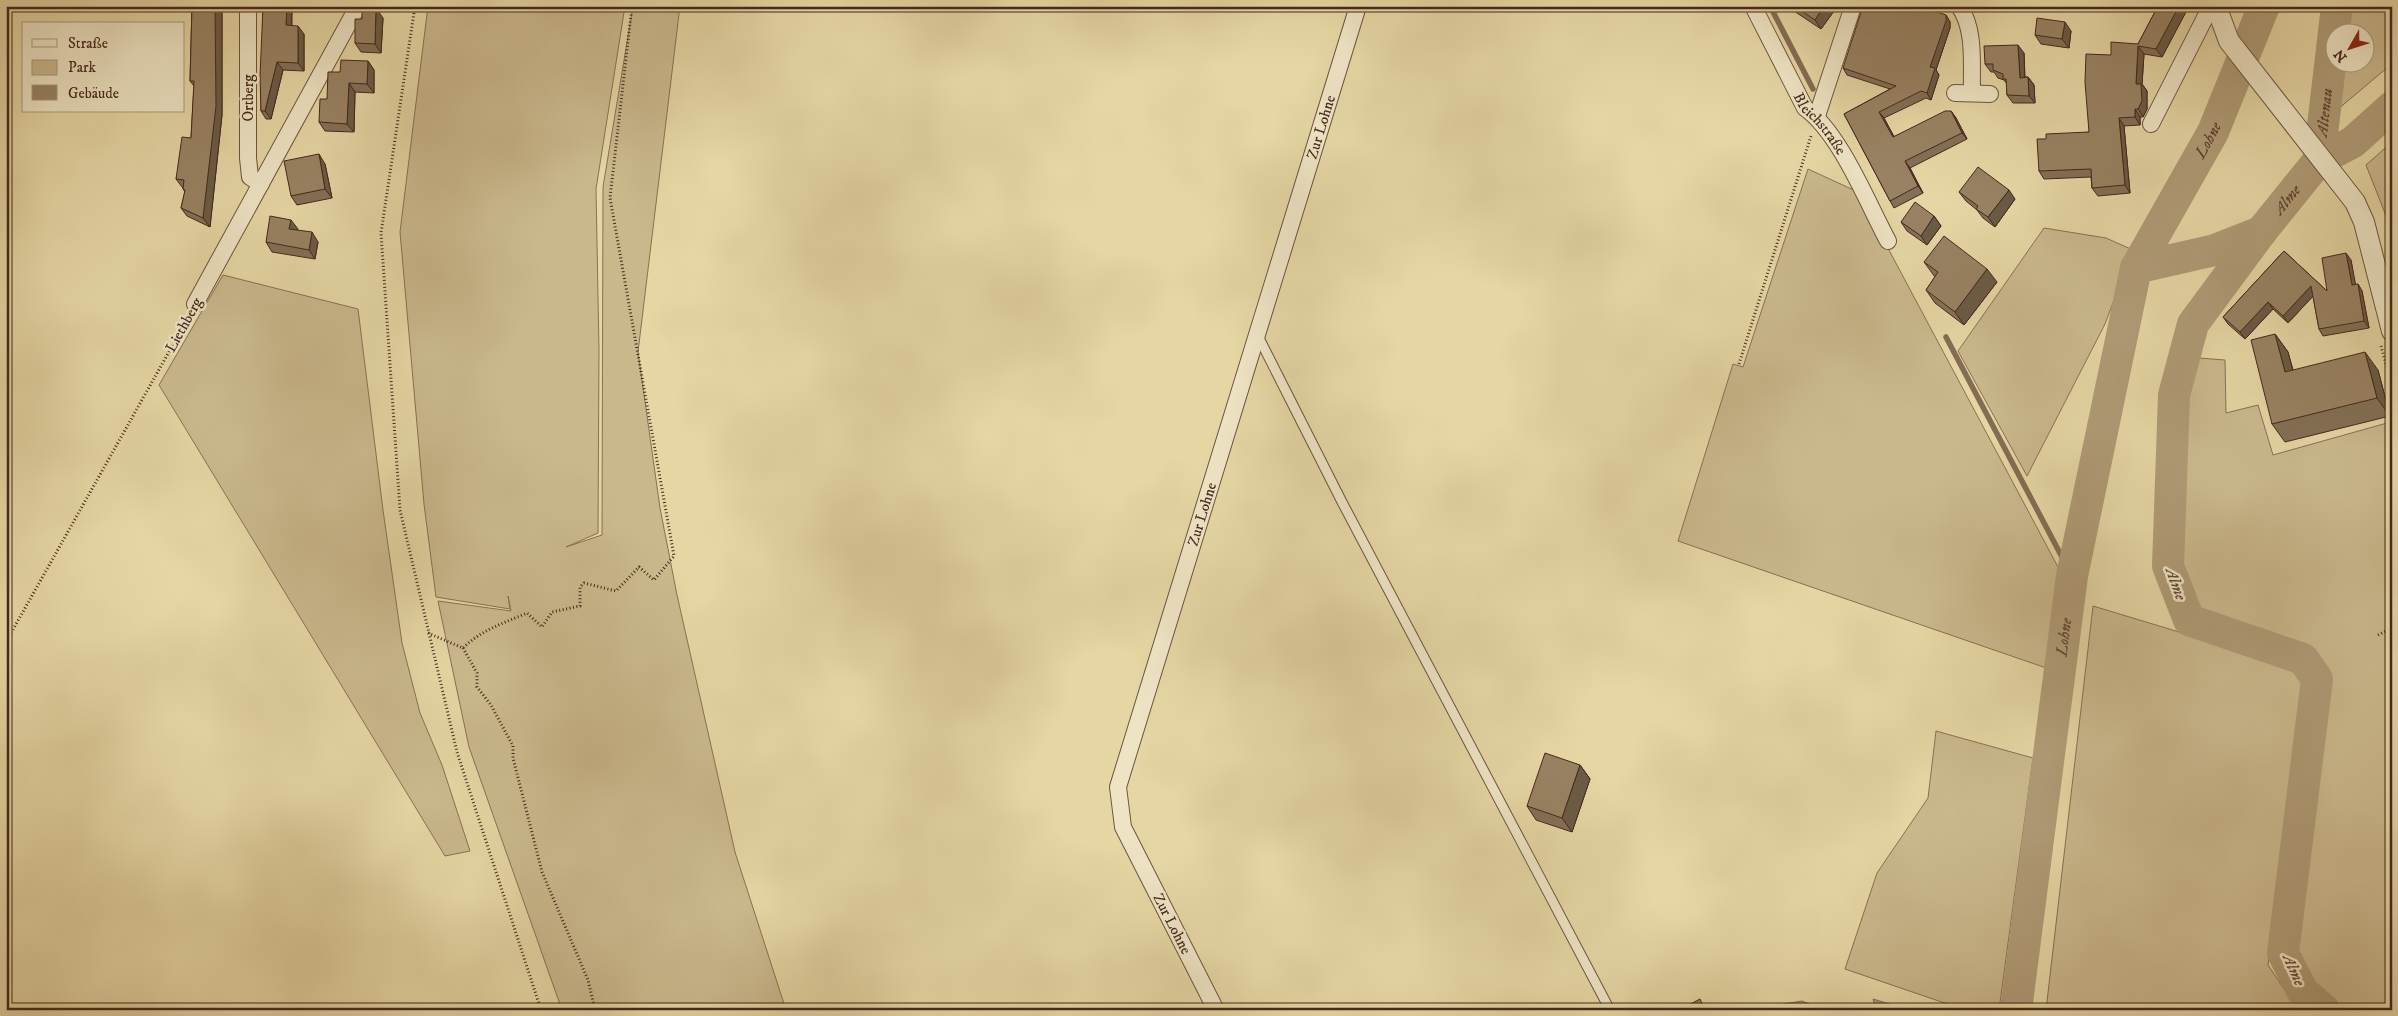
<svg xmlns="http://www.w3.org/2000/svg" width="2398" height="1016" font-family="'IM FELL DW Pica',serif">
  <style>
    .green { fill: #cab88d; stroke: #887054 }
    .water { fill: #af9b76; stroke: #856d52 }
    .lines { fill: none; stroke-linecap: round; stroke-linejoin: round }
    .stream { stroke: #856d52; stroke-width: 5.5 }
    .river { stroke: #af9b76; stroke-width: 32 }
    .service-casing { stroke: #6d543e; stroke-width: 11 }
    .minor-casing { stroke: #6d543e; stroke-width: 18 }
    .tertiary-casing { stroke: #6d543e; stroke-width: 22 }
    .path { stroke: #45281c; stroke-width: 3; stroke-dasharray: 1 2.5; stroke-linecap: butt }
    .service { stroke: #eee4c4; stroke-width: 9 }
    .minor { stroke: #eee4c4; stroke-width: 16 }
    .tertiary { stroke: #eee4c4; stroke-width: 20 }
    .wall { fill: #837055; stroke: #45281c }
    .shaded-wall { fill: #6a5b45; stroke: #45281c }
    .building { fill: #988263; stroke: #45281c }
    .labels { text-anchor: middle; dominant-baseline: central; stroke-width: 5; stroke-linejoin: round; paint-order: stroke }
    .street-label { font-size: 15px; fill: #45281c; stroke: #eee4c4 }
    .water-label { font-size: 16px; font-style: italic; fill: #604532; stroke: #eee4c4 }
  </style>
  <rect width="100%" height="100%" fill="#e5d6a4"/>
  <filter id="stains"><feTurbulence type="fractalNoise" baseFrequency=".004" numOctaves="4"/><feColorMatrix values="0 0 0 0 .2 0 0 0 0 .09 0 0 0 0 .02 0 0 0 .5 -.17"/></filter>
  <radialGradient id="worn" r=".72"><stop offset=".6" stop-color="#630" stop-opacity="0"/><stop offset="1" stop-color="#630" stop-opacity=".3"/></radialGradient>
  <!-- green -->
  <path class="green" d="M 428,6 L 625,6 L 596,189 L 599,350 L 598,533 L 566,547 L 602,535 L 603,187 L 633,6 L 680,6 L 638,352 L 660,508 L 677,595 L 735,852 L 786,1010 L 562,1010 L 469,747 L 438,601 L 511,611 L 508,596 L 510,609 L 436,597 L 424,504 L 400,232 Z
    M 2352,6 L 2392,6 L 2392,59 L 2388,67 L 2337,110 L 2344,63 L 2366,62 L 2366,32 L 2348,32 Z
    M 2392,142 L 2392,231 L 2366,165 Z
    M 1808,169 L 1858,192 L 2066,582 L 2052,670 L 1678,541 L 1733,364 L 1743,367 Z
    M 2044,228 L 2106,238 L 2133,250 L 2105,324 L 2027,476 L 1958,351 Z
    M 223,275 L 358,309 L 383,510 L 402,643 L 420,713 L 442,765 L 470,851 L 445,856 L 159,385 Z
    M 2199,358 L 2225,360 L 2226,413 L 2258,405 L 2273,455 L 2387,423 L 2392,439 L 2392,1010 L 2340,1010 L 2310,985 L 2289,950 L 2324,677 L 2312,653 L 2198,611 L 2176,561 L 2187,394 Z
    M 2093,606 L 2295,667 L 2304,682 L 2268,965 L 2292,1001 L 2302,1010 L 2046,1010 Z
    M 1936,731 L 2033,758 L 1999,1010 L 1965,1010 L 1845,969 L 1877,873 L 1928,798 Z"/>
  <!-- water -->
  <path class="water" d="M 1873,999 L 1909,1010 L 1876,1010 Z
    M 1802,1001 L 1824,1010 L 1772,1010 L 1783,1004 Z"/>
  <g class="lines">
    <!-- stream -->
    <path class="stream" d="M 1770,6 L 1813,89
      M 1946,337 L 2072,576"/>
    <!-- river -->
    <g class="river">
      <path id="s1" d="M 2319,160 L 2337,6"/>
      <path d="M 2136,268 L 2215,250 L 2261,232"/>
      <path id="s2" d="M 2016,1010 L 2072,576 L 2136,268 L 2213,132 L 2264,6"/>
      <path id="s3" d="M 2324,1010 L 2303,992 L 2283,953 L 2317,679 L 2303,659 L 2189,620 L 2168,566 L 2174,395 L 2193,324 L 2261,232 L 2319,160 L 2353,142 L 2392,107"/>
    </g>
    <!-- service casing -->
    <g class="service-casing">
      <path id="service" d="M 1258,336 L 1342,502 L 1610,1010"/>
    </g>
    <!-- minor casing -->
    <g class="minor-casing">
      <g id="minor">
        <path d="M 248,6 L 248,158 L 250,177 L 261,184"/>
        <path id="s4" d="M 1753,6 L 1805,108 C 1840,133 1867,202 1888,241"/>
        <path d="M 1959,6 C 1976,30 1971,65 1972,93"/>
        <path d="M 1955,93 L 1990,94"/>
        <path d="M 1817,116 L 1853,6"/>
        <path d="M 2151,124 L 2211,6"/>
        <path d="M 195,304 L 358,6"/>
        <path id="s5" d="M 1216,1010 L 1123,827 L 1118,787 L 1358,6"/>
      </g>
    </g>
    <!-- tertiary casing -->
    <g class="tertiary-casing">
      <path id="tertiary" d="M 2216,6 L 2229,41 L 2355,202 L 2364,222 L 2392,331"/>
    </g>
    <!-- path -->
    <path class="path" d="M 415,6 L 381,233 L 400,510 L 457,752 L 541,1010
      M 2381,346 L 2392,386
      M 1739,364 L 1811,136
      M 428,633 L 463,648 C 481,630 504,623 527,613 L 542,627 L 552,612 L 580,606 L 580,587 L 584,583 L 616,591 L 639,567 L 654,580 L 674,556 L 610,198 L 632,6
      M 2378,635 L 2392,628
      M 6,642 L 188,318
      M 463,648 L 477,673 L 477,687 L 491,705 L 513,746 L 513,758 L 542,872 L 588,980 L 595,1010"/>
    <!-- service -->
    <use href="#service" class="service"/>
    <!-- minor -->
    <use href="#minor" class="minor"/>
    <!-- tertiary -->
    <use href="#tertiary" class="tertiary"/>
  </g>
  <!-- wall -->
  <path class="wall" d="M 192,6 L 222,6 L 222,115 L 210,227 L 187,216 L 181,208 L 185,192 L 183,189 L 183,188 L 182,187 L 176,179 L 191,138 L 194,86 L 190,81 Z
    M 263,6 L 292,6 L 292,26 L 304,34 L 304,71 L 283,70 L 271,119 L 266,119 L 261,111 Z
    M 1789,6 L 1833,6 L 1832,8 L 1834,11 L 1821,29 L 1791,9 Z
    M 2158,6 L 2186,6 L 2188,8 L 2162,57 L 2144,54 L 2142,84 L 2147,91 L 2147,109 L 2143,117 L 2140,117 L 2140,125 L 2124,126 L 2130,193 L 2098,196 L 2092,188 L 2091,177 L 2044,179 L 2039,171 L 2046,139 L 2089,132 L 2111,55 L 2138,44 Z
    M 1946,15 L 1950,22 L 1950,28 L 1936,70 L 1939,75 L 1931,100 L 1926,98 L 1884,118 L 1894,137 L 1951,111 L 1956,118 L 1967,139 L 1910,168 L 1923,193 L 1894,208 L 1890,201 L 1844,114 L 1890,89 L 1847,75 L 1843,68 Z
    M 383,18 L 381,53 L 361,52 L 355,43 L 362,19 Z
    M 2071,31 L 2069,48 L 2041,44 L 2035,35 Z
    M 2024,53 L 2025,77 L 2028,77 L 2034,85 L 2035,103 L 2013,103 L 2007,95 L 2007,84 L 2004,80 L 1998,78 L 1994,72 L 1991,72 L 1985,64 Z
    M 368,61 L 374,70 L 374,93 L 355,92 L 354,132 L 325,131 L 319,122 L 327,99 L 340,72 Z
    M 325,164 L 332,198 L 297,205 L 291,196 Z
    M 1959,192 L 2015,199 L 1995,227 L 1983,218 L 1977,210 L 1966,201 Z
    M 1934,216 L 1941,226 L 1927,245 L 1907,231 L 1901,222 Z
    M 298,229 L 297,230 L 318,242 L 315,259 L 272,252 L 266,242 Z
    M 2284,251 L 2327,291 L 2351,260 L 2355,285 L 2358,284 L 2362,291 L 2369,328 L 2323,336 L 2319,329 L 2313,296 L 2288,323 L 2273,309 L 2245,339 L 2228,324 L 2223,317 Z
    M 1924,262 L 1997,282 L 1964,325 L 1935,303 L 1926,290 L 1935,277 Z
    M 2275,334 L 2288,352 L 2293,370 L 2378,370 L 2390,416 L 2285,442 L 2272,424 Z
    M 1580,765 L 1590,779 L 1572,832 L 1536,820 L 1527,806 Z"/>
  <!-- shaded-wall -->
  <path class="shaded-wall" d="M 215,6 L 222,6 L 222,115 L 210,227 L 203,218 Z
    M 287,6 L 292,6 L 291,33 L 286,25 Z
    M 1824,6 L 1833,6 L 1832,8 L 1834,11 L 1821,29 L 1815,20 Z
    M 2179,6 L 2186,6 L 2188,8 L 2162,57 L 2156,49 Z
    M 376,8 L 383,18 L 381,53 L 375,44 Z
    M 1946,15 L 1950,22 L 1950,28 L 1936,70 L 1939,75 L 1931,100 L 1927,93 L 1930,67 Z
    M 2065,22 L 2071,31 L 2069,48 L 2062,39 Z
    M 298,26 L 304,34 L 304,71 L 298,63 Z
    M 2018,45 L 2024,53 L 2025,86 L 2020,78 Z
    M 2138,46 L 2144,54 L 2142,84 L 2147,91 L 2147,109 L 2143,117 L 2138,109 L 2136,84 Z
    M 368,61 L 374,70 L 374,93 L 367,84 Z
    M 277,62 L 283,70 L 271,119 L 265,111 Z
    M 2028,77 L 2034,85 L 2035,103 L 2029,96 Z
    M 349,83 L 355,92 L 354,132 L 347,124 Z
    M 2135,109 L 2140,117 L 2140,125 L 2135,117 Z
    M 1951,111 L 1956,118 L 1967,139 L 1962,133 Z
    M 1879,112 L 1884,118 L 1898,144 L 1893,137 Z
    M 2119,118 L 2124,126 L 2130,193 L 2125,185 Z
    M 319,154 L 325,164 L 332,198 L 325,189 Z
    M 1905,161 L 1910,168 L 1923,193 L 1918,186 Z
    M 2009,190 L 2015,199 L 1995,227 L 1988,217 Z
    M 1934,216 L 1941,226 L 1927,245 L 1921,236 Z
    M 291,220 L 298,229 L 296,238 L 289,229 Z
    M 312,232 L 318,242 L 315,259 L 309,250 Z
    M 2346,253 L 2351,260 L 2357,292 L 2352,285 Z
    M 1987,269 L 1997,282 L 1964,325 L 1955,312 Z
    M 2358,284 L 2362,291 L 2369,328 L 2364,321 Z
    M 2311,286 L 2316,293 L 2288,323 L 2283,316 Z
    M 2268,302 L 2273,309 L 2245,339 L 2240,332 Z
    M 2275,334 L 2288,352 L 2298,390 L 2285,372 Z
    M 2365,352 L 2378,370 L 2390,416 L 2377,398 Z
    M 1580,765 L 1590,779 L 1572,832 L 1562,818 Z"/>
  <!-- building -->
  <path class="building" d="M 192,6 L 215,6 L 216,106 L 203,218 L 181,208 L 185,190 L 183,189 L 184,180 L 176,179 L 182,137 L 191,138 L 194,81 L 190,81 Z
    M 263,6 L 287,6 L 286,25 L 298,26 L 298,63 L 277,62 L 265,111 L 261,111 L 260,76 Z
    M 1794,6 L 1824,6 L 1815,20 Z
    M 1863,6 L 1920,6 L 1946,15 L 1946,21 L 1930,67 L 1935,68 L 1927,93 L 1921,91 L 1879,112 L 1893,137 L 1945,111 L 1951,111 L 1962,133 L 1905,161 L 1918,186 L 1890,201 L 1844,114 L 1896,86 L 1843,68 Z
    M 2158,6 L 2179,6 L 2156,49 L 2138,46 L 2136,84 L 2141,84 L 2142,101 L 2138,109 L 2135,109 L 2135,117 L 2119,118 L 2125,185 L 2092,188 L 2091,169 L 2039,171 L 2037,139 L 2046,139 L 2046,134 L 2089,132 L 2085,82 L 2086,54 L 2111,55 L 2111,42 L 2138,44 Z
    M 362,8 L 376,8 L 375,44 L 355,43 L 355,19 L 362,19 Z
    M 2037,18 L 2065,22 L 2062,39 L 2035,35 Z
    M 2018,45 L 2020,78 L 2028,77 L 2029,96 L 2007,95 L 2006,79 L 2003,79 L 2003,74 L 1993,70 L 1993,64 L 1985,64 L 1984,46 Z
    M 341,60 L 368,61 L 367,84 L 349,83 L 347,124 L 319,122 L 320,99 L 327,99 L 328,72 L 340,72 Z
    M 319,154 L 325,189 L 291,196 L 284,161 Z
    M 1978,167 L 2009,190 L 1988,217 L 1976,209 L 1978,206 L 1959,192 Z
    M 1915,202 L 1934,216 L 1921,236 L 1901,222 Z
    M 270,216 L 291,220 L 289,229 L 312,232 L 309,250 L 266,242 Z
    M 1944,236 L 1987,269 L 1955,312 L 1926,290 L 1938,272 L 1924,262 Z
    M 2284,251 L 2327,291 L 2322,258 L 2346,253 L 2352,285 L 2358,284 L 2364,321 L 2319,329 L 2311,286 L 2283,316 L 2268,302 L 2240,332 L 2223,317 Z
    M 2275,334 L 2285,372 L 2365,352 L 2377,398 L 2272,424 L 2251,340 Z
    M 1545,753 L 1580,765 L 1562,818 L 1527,806 Z
    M 1700,999 L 1705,1010 L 1679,1010 Z"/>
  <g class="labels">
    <!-- street labels -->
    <g class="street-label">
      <text transform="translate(248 98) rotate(-90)">Ortberg</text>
      <text stroke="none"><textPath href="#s4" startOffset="136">Bleichstraße</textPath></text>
      <text stroke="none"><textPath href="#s5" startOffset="936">Zur Lohne</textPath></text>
      <text transform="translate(184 325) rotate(-61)">Liethberg</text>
      <text stroke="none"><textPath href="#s5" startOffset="531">Zur Lohne</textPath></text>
      <text transform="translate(1172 924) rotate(63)">Zur Lohne</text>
    </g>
    <!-- water labels -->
    <g class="water-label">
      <text stroke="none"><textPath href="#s1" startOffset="48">Altenau</textPath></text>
      <text stroke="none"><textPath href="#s2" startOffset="899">Lohne</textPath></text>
      <text stroke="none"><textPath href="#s3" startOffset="951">Alme</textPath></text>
      <text transform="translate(2176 584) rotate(70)">Alme</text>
      <text stroke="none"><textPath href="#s2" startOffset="376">Lohne</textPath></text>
      <text transform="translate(2294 970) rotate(66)">Alme</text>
    </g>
  </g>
  <!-- margin -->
  <rect width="2398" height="1016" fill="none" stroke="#e5d6a4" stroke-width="25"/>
  <rect x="8" y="8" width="2383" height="1001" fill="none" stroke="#45281c" stroke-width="2.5"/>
  <rect x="12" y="12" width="2373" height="991" fill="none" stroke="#45281c"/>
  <!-- legend -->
  <rect x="22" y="22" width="162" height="90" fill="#eee4c4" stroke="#aa9981"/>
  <rect x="32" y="39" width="25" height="8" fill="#eee4c4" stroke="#aa9981"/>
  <text x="68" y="48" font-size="15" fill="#45281c">Straße</text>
  <rect x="32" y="60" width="25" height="15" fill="#cab88d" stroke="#aa9981"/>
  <text x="68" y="72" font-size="15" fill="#45281c">Park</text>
  <rect x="32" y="85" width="25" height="15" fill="#988263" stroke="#aa9981"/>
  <text x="68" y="98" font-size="15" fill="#45281c">Gebäude</text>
  <!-- north arrow -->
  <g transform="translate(2350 48) rotate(231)"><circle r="24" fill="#eee4c4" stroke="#aa9981"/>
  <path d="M0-4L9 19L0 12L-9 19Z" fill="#8f2418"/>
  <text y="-8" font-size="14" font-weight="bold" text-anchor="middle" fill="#45281c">N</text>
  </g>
  <rect width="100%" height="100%" filter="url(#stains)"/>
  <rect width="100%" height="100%" fill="url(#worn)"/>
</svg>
